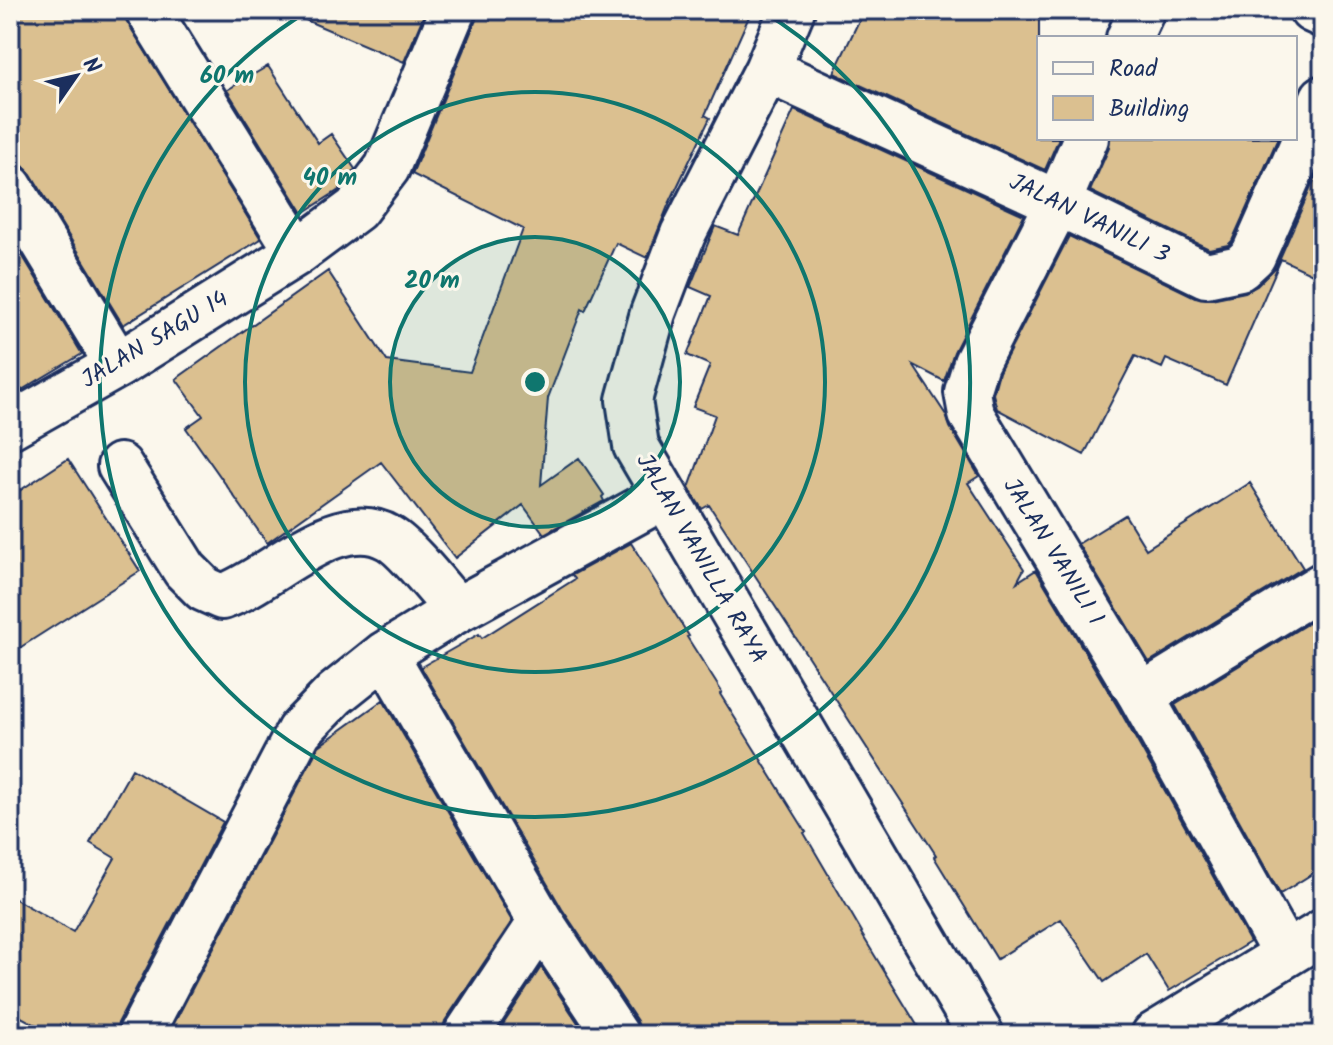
<svg xmlns="http://www.w3.org/2000/svg" width="1333" height="1045" font-family="Kalam,sans-serif">
  <style>
    .building { fill: #dbc090; stroke: #1b2f5e; stroke-width: 2 }
    .lines { fill: none; stroke-linecap: round; stroke-linejoin: round }
    .minor-casing { stroke: #1b2f5e; stroke-width: 50 }
    .minor { stroke: #fbf7ec; stroke-width: 44 }
    .ring { fill: none; stroke: #0f766e; stroke-width: 4 }
    .labels { text-anchor: middle; dominant-baseline: central; stroke-width: 6; stroke-linejoin: round; paint-order: stroke }
    .street-label { font-size: 24px; fill: #1b2f5e; stroke: #fbf7ec }
    .centre { fill: #0f766e; stroke: #fbf7ec; stroke-width: 4 }
    .ring-label { font-size: 24px; text-anchor: middle; font-weight: bold; fill: #0f766e; stroke: #fbf7ec; stroke-width: 6; stroke-linejoin: round; paint-order: stroke }
  </style>
  <rect width="100%" height="100%" fill="#fbf7ec"/>
  <filter id="ink" filterUnits="userSpaceOnUse"><feTurbulence type="fractalNoise" baseFrequency=".0125" numOctaves="2"/><feDisplacementMap in="SourceGraphic" scale="16" xChannelSelector="R" yChannelSelector="G"/><feConvolveMatrix kernelMatrix="1 2 1 2 8 2 1 2 1" color-interpolation-filters="sRGB"/></filter>
  <g filter="url(#ink)">
    <!-- building -->
    <path class="building" d="M 10,10 L 120,10 L 261,239 L 123,325 L 31,174 L 23,166 L 10,162 Z
      M 282,10 L 426,10 L 404,62 Z
      M 477,10 L 752,10 L 705,115 L 710,118 L 668,206 L 647,258 L 616,243 L 585,311 L 582,309 L 548,398 L 541,485 L 579,458 L 604,495 L 602,497 L 604,501 L 544,534 L 523,505 L 455,558 L 381,462 L 267,543 L 186,428 L 203,416 L 176,379 L 328,271 L 387,361 L 470,372 L 523,229 L 412,174 L 476,20 Z
      M 864,10 L 1039,10 L 1039,138 L 1059,138 L 1045,170 L 834,73 Z
      M 268,66 L 318,143 L 331,134 L 355,169 L 339,190 L 303,213 L 227,90 Z
      M 794,110 L 1024,215 L 954,352 L 944,381 L 913,365 L 946,415 L 950,427 L 979,476 L 968,483 L 1024,569 L 1017,582 L 1036,570 L 1119,709 L 1250,942 L 1169,991 L 1146,954 L 1104,982 L 1061,919 L 997,959 L 934,857 L 936,855 L 805,652 L 709,505 L 702,509 L 689,488 L 715,415 L 693,407 L 710,365 L 687,355 L 711,296 L 690,287 L 715,226 L 738,235 Z
      M 1110,138 L 1278,138 L 1232,241 L 1228,245 L 1209,249 L 1090,191 L 1109,148 Z
      M 1323,160 L 1323,279 L 1281,259 L 1226,385 L 1166,359 L 1162,368 L 1135,356 L 1084,455 L 997,409 L 993,394 L 999,372 L 1069,236 L 1195,297 L 1211,299 L 1245,292 L 1257,286 L 1276,267 Z
      M 10,235 L 82,354 L 10,397 Z
      M 68,459 L 140,571 L 10,654 L 10,497 Z
      M 1250,483 L 1303,568 L 1149,662 L 1078,544 L 1125,515 L 1146,549 Z
      M 631,543 L 689,636 L 687,637 L 722,692 L 720,694 L 806,832 L 804,833 L 862,932 L 861,933 L 923,1035 L 641,1035 L 637,1021 L 562,909 L 421,667 L 479,634 L 482,638 L 575,579 L 572,575 Z
      M 1323,614 L 1323,867 L 1280,894 L 1175,705 Z
      M 383,700 L 512,921 L 445,1021 L 441,1035 L 168,1035 L 319,746 Z
      M 132,769 L 223,822 L 118,1023 L 115,1035 L 54,1035 L 10,1011 L 10,896 L 73,932 L 115,858 L 90,843 Z
      M 541,967 L 586,1035 L 496,1035 Z"/>
    <g class="lines">
      <!-- minor casing -->
      <g class="minor-casing">
        <path id="minor" d="M 148,10 L 298,252
          M 792,10 L 767,70 L 683,234 L 653,313 L 629,400 L 636,446 L 981,1035
          M 1312,10 L 1323,15
          M 1129,38 L 1142,10
          M 767,70 L 1058,203 L 1206,275 L 1240,268 L 1253,256 L 1323,98
          M 1086,138 L 1058,203 L 976,363 L 967,392 L 971,414 L 1141,696 L 1285,954
          M 10,187 L 118,365
          M 10,426 L 118,365 L 298,252 L 356,209 L 387,168 L 453,10
          M 120,466 L 185,570 L 204,589 L 222,597 C 271,581 337,507 389,538 C 407,548 442,593 457,610
          M 385,654 L 541,922 L 616,1035
          M 1141,696 L 1323,585
          M 140,1035 L 299,731 L 335,694 L 385,654 L 457,610 L 663,497
          M 466,1035 L 541,922
          M 1154,1035 L 1323,932"/>
      </g>
      <!-- minor -->
      <use href="#minor" class="minor"/>
    </g>
  </g>
  <!-- distance rings -->
  <circle cx="535" cy="382" r="145" fill="#0f766e" fill-opacity=".12"/>
  <g class="ring">
    <circle cx="535" cy="382" r="145"/>
    <circle cx="535" cy="382" r="290"/>
    <path d="M762 11A435 435 0 1 1 308 11"/>
  </g>
  <g class="labels">
    <!-- street labels -->
    <g class="street-label">
      <text transform="translate(1089 219) rotate(26)">JALAN VANILI 3</text>
      <text transform="translate(155 340) rotate(-31)">JALAN SAGU 14</text>
      <text transform="translate(1053 552) rotate(58)">JALAN VANILI 1</text>
      <text transform="translate(701 559) rotate(60)">JALAN VANILLA RAYA</text>
    </g>
  </g>
  <circle cx="535" cy="382" r="12" class="centre"/>
  <g class="ring-label">
    <text x="227" y="83">60 m</text>
    <text x="330" y="185">40 m</text>
    <text x="432" y="288">20 m</text>
  </g>
  <!-- margin -->
  <rect width="1333" height="1045" fill="none" stroke="#fbf7ec" stroke-width="40"/>
  <rect x="20" y="20" width="1293" height="1005" fill="none" stroke="#1b2f5e" stroke-width="3" filter="url(#ink)"/>
  <!-- legend -->
  <rect x="1037" y="36" width="260" height="104" fill="#fbf7ec" stroke="#a1a7b3" stroke-width="2"/>
  <rect x="1053" y="62" width="40" height="12" fill="#fbf7ec" stroke="#a1a7b3" stroke-width="2"/>
  <text x="1109" y="76" font-size="24" fill="#1b2f5e">Road</text>
  <rect x="1053" y="96" width="40" height="24" fill="#dbc090" stroke="#a1a7b3" stroke-width="2"/>
  <text x="1109" y="116" font-size="24" fill="#1b2f5e">Building</text>
  <!-- north arrow -->
  <g transform="translate(76 76) rotate(56)" stroke="#fbf7ec" stroke-width="6" paint-order="stroke">
  <path d="M0-6L14 30L0 20L-14 30Z" fill="#1b2f5e"/>
  <text y="-12" font-size="22" font-weight="bold" text-anchor="middle" fill="#1b2f5e">N</text>
  </g>
</svg>
